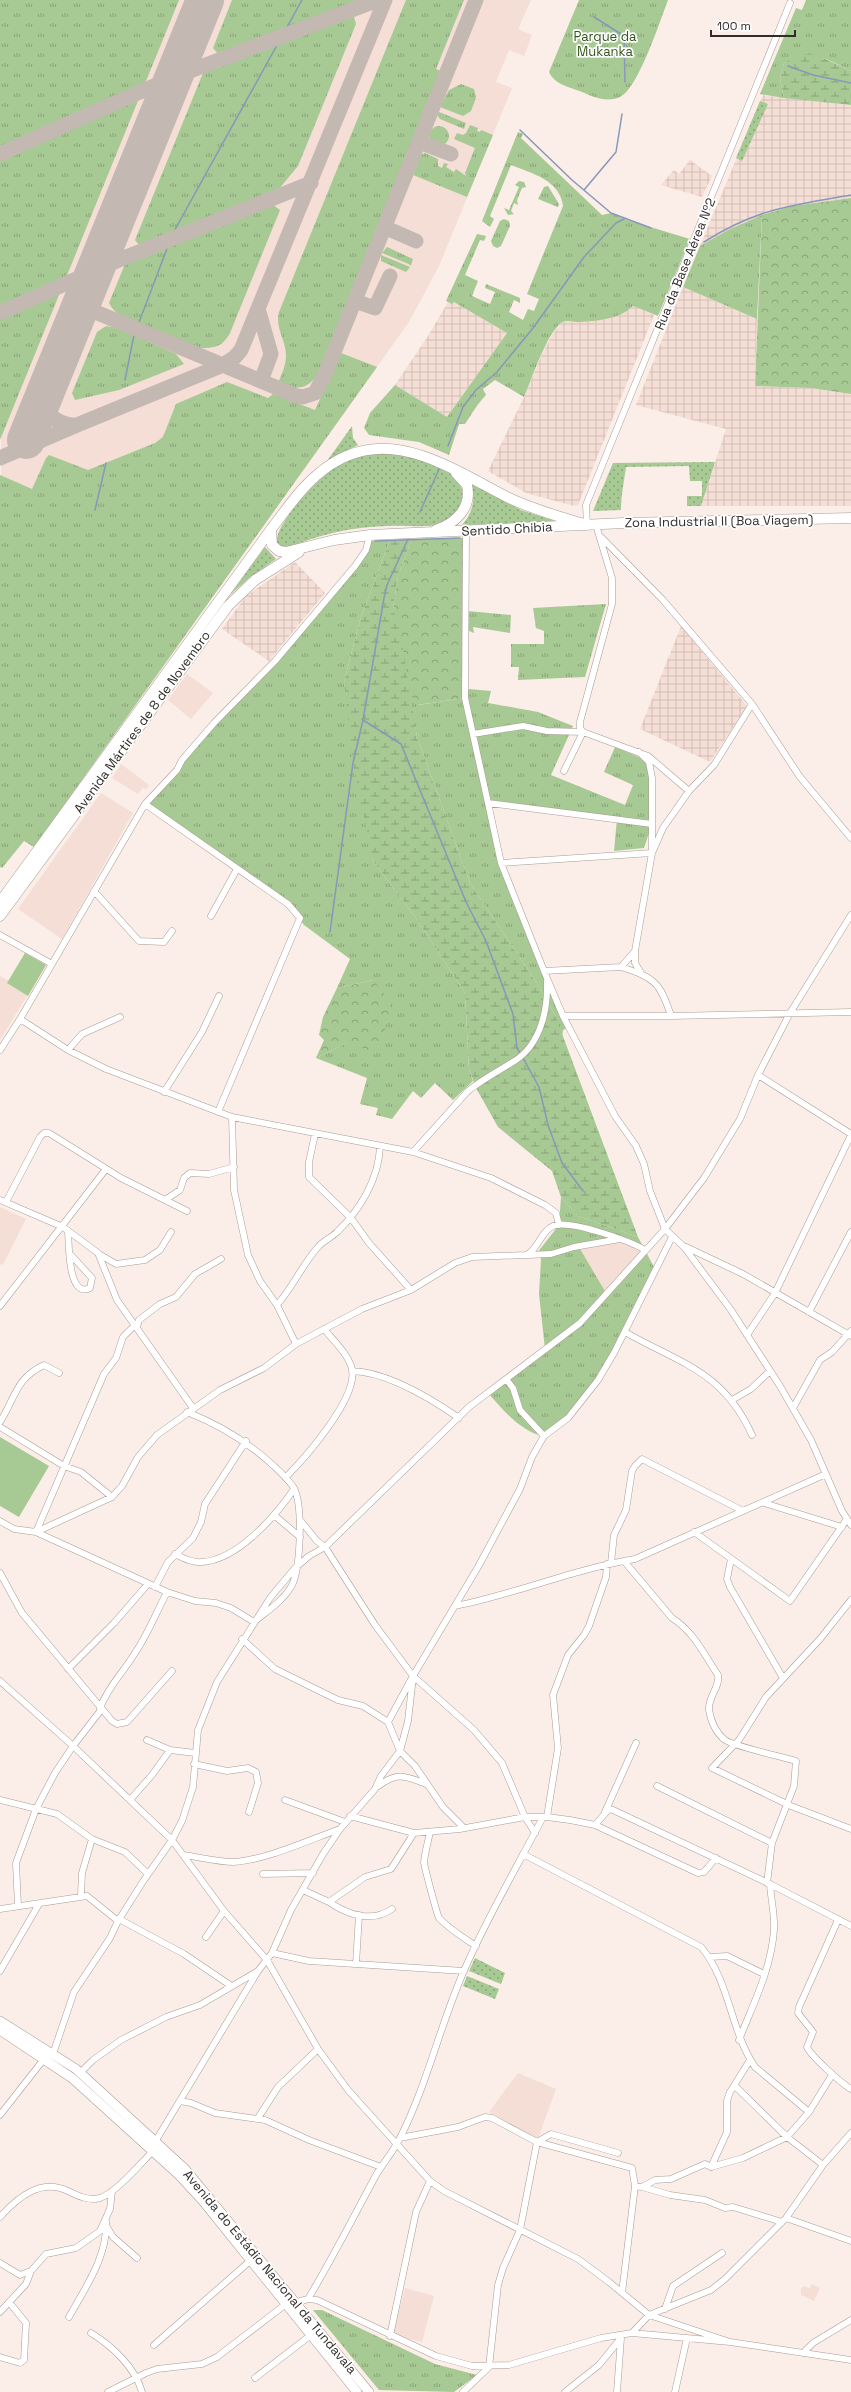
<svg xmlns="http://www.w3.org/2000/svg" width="851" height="2392" font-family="'Space Grotesk',sans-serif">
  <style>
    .built { fill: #f4ded5 }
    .industrial { fill: url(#industrial-grid) }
    .grass { fill: url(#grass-tufts); fill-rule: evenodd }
    .forest { fill: url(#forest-crowns) }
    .wetland { fill: url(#wetland-marsh) }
    .park { fill: #a7c993 }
    .garden { fill: url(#garden-dots) }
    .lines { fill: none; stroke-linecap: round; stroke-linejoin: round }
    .stream { stroke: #8798b9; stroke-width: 1.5 }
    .taxiway { stroke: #c4b8b2; stroke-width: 15 }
    .runway { stroke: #c4b8b2; stroke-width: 38 }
    .street-casing { stroke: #a99c96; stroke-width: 7 }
    .secondary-casing { stroke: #a99c96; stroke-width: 10 }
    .primary-casing { stroke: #a99c96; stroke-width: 11 }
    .street { stroke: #fff; stroke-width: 6 }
    .secondary { stroke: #fff; stroke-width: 9 }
    .primary { stroke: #fff; stroke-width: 10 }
    .labels { text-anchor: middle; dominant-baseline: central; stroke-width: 3.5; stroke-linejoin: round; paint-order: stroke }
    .park-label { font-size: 13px; fill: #34551c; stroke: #fefefe }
    .street-label { font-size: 13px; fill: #312c29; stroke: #fefefe }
  </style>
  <defs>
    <pattern id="industrial-grid" width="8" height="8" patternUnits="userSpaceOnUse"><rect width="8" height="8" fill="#f4ded5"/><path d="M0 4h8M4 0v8" fill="none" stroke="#d2bfb7"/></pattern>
    <pattern id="grass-tufts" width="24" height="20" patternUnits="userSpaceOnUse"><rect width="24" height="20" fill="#a7c993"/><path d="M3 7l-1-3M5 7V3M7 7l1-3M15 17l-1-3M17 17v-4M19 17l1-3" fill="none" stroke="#89a378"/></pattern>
    <pattern id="forest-crowns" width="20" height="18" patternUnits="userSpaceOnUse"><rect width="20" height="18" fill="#a7c993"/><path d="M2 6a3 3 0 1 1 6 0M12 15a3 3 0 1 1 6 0" fill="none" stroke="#89a378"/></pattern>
    <pattern id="wetland-marsh" width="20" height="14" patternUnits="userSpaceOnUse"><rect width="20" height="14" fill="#a7c993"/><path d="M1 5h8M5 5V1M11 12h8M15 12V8" fill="none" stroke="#89a378"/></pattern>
    <pattern id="garden-dots" width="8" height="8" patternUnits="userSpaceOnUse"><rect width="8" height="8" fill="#a7c993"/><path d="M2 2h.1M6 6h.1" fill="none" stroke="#89a378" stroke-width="1.8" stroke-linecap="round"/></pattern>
  </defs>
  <rect width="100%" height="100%" fill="#fbede7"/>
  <!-- built -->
  <path class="built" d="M 0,0 L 531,0 L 518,29 L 532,35 L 524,56 L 509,50 L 496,82 L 512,88 L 439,266 L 409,322 L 34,847 L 24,841 L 2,868 Z
    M 187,674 L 213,693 L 191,719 L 168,700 Z
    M 121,764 L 149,785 L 146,790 L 143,788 L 138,794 L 112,778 Z
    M 101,793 L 133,813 L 62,939 L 18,909 Z
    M 25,953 L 46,965 L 0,1040 L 0,976 L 9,981 Z
    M 0,1207 L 26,1219 L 3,1265 L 0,1264 Z
    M 621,1239 L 645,1250 L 606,1294 L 579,1246 Z
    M 518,2073 L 556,2089 L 537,2141 L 489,2112 Z
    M 812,2284 L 820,2288 L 814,2301 L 801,2295 L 801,2288 L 805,2286 L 809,2289 Z
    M 405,2288 L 434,2296 L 422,2342 L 393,2335 Z"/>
  <!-- industrial -->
  <path class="industrial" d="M 763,95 L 851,105 L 851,198 L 793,206 L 762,215 L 728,230 L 700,246 Z
    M 690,160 L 712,176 L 702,197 L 661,185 L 674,170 L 679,174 Z
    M 683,287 L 757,319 L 755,386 L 811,388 L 851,394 L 851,506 L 701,506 L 726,429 L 636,405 Z
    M 448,302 L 452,303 L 454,302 L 507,333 L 447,417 L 395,385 L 428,336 Z
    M 633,306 L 654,315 L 578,505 L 574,506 L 526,493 L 488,471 L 524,397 L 542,354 L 552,335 L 561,323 L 566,321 L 578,322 L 629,310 Z
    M 295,562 L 325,593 L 269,661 L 222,629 L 246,596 Z
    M 681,626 L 747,706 L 710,762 L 640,729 Z"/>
  <!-- grass -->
  <path class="grass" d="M 0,0 L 179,0 L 0,440 Z
    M 232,0 L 358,0 L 349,6 L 222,54 L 218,54 L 213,48 Z
    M 406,0 L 464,0 L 436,69 L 441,71 L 435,89 L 319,371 C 309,391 296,390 278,383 C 282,374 286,365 286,355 C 286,340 275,329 279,312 Z
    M 579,0 L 668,0 C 660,21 638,89 620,97 C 606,103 594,97 582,92 C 570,87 555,85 549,72 Z
    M 806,0 L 851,0 L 851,71 C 826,59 811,47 784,63 L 780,78 L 784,98 L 760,94 L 796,8 L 802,10 Z
    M 351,15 L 354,17 L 356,24 L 298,166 L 278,190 L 265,198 L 151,243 C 144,245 139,247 135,240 L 203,73 L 213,67 Z
    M 461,84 L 474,89 L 476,98 L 471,111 L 463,116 L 440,107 L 449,90 Z
    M 439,112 L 466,123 L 464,129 L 440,119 L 437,115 Z
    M 470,125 L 478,128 L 477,131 L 480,132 L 481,130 L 493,135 L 467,197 L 413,175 L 421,155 L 425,153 L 438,159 L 438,166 L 442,168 L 444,163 L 448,164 L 446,167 L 454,172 L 456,169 L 466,176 L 465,173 L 475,148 L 454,139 L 457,133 L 463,135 L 466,133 Z
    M429 136a10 10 0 1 1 20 0a10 10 0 1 1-20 0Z
    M 518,132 L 523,134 L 521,138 L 602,215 L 611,213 L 624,219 L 690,239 L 658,316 L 633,306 C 620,319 597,321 579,322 C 572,322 566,319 561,323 C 546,335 532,379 524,397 L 495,380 L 483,389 L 486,395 C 477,404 472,414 465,424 L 459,424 L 449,455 L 419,442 L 369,435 L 364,428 L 370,413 L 395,385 L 447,417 L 507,333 L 454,302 L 452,304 L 446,301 L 477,234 L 486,236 L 484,241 L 480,240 L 465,275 L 478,281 L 472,296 L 490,304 L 495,292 L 485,288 L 486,284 L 520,298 L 520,303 L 514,300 L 509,312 L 523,320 L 528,309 L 534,311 L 539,299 L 527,294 L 563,206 C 560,180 531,173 511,165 L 490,216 L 494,219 L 490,227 L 482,221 Z
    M 519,181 L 524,182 L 526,187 L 522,188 L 517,200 L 518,205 L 514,203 L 511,211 L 514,214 L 508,215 L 504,208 L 509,210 L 519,187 L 515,185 Z
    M 548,186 L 559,204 L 558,207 L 538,199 L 544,187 Z
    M 272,204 L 280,210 L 230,333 C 222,347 215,348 200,348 L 199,350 C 177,342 118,324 109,303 L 125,264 Z
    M 762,215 L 757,319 L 683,287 L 700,246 L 728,230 Z
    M 504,219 L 509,221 L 510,226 L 501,246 L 497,248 L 493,246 L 491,241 L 500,221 Z
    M 387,247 L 413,259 L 411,265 L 382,253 Z
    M 381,255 L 410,267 L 406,272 L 381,261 Z
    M 106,326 L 118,328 L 176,354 L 184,364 L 119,390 L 75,400 L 72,393 L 97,332 Z
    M 341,353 L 377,367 L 34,847 L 24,841 L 2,868 L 0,867 L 0,475 L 32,489 L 46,458 L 49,455 L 88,470 L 155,443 L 163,437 L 176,404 L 227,382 L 268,398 L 273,394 L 315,410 Z
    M 390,540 L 360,620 L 344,682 L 373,861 L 415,917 L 465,993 L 469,1069 L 473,1081 L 453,1100 L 435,1083 L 421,1098 L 413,1091 L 392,1119 L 376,1115 L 378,1108 L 360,1104 L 367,1078 L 316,1058 L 347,1043 L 373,980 L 337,988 L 350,959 L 304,925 L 288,904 L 145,804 L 355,566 L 369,541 Z
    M 606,604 L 585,677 L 518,680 L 519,667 L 511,667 L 511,644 L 544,644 L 544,631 L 536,628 L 533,608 Z
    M 468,611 L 511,615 L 510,633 L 473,627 L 474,633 L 467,630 Z
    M 469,689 L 491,691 L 488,703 L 538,712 L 573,726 L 551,775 L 625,805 L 633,785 L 604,772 L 615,747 L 639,757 L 646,763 L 649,773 L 652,824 L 644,848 L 614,851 L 617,819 L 488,803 L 501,863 L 569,1027 L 563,1030 L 562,1038 L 555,1015 L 540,988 L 470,883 L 417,737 L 409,692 L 418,705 L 465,698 Z
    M 561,1197 L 578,1216 L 638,1237 L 655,1269 L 614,1353 L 568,1418 L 544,1436 C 522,1433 502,1409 488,1393 L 545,1349 L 539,1294 L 541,1259 L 537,1253 L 559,1225 ZM 621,1239 L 645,1250 L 606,1293 L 579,1247 Z
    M 313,2310 L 322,2310 L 435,2364 L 477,2375 L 454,2392 L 379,2390 Z"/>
  <!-- forest -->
  <path class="forest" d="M 851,198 L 851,394 L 811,388 L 755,386 L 762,215 L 793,206 Z
    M 465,538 L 465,698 L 417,705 L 409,692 L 393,609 L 398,576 L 412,539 Z
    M 373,980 L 391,1002 L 380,1054 L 347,1043 L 316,1058 L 324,1040 L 319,1035 L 323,1017 L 337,988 Z"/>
  <!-- wetland -->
  <path class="wetland" d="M 797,55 L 817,55 L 851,71 L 851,105 L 784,98 L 780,78 L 784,63 Z
    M 412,539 L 398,576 L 393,609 L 400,630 L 417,737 L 470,883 L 540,988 L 555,1015 L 638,1237 L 578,1216 L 561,1197 L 552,1171 L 498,1127 L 476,1088 L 469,1069 L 465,993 L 415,917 L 373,861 L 353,763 L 344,682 L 360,620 L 390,540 Z"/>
  <!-- park -->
  <path class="park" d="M 25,953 L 46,965 L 28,996 L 7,983 Z
    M 0,1437 L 49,1466 L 19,1517 L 0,1506 Z"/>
  <!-- garden -->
  <path class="garden" d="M 760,101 L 768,104 L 742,161 L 736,158 Z
    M 352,426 L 353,438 L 358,445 L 327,461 Z
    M 380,453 C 407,455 449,460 462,489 C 464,505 457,518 440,524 C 427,528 401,525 386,526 C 351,527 320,534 288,548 L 277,544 C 272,526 322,473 339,465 C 352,458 365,455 380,453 Z
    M 715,462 L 701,506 L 687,506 L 687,496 L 702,496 L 702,481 L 690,481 L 689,466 L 626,467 C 624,482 621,495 621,510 L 593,511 L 613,463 Z
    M 471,483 L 521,510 L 561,523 L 462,525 C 473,513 476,498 471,483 Z
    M 265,547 L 276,559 L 249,578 L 230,595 Z
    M 475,1958 L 505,1973 L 501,1984 L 469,1971 Z
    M 467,1976 L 499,1989 L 495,1999 L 463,1986 Z"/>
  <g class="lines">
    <!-- stream -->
    <path class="stream" d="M 594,17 L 624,36 L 625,82
      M 788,66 L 813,75 L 851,83
      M 520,130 L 572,180 L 611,213 L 651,228
      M 584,190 L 616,152 L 622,114
      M 172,235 L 302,0
      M 704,242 C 756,209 792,205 851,195
      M 138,325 L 168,246
      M 125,380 L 134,335
      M 448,446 L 463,407 L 476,390 L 497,372 L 533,328 L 584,257 L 616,223 L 624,219
      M 95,510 L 106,463
      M 420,512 L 440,467
      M 408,539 L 387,585 L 384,598 L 363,720 L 401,744 L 466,902 L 486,941 L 513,1014 L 517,1048 L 520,1053
      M 375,541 L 460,538
      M 330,932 L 353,763 L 363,720
      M 522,1056 L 539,1087 L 548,1125 L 562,1163 L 583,1191"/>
    <!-- taxiway -->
    <path class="taxiway" d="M 419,142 L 451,154
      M 0,154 L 174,77 L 378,0
      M 384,227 L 416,241
      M 355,301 L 375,308 L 390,276
      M 81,306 L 297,396 L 303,397 L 315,393 L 326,372 L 476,0
      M 259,312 L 271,354 L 261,381
      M 0,313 L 119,260 L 311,183
      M 45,392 C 46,398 46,407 48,412 C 54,421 67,426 77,425 L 223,365 L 235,357 L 241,350 L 385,0
      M 0,458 L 77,425"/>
    <!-- runway -->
    <path class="runway" d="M 26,440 L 205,0"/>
    <!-- street casing -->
    <g class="street-casing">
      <path id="street" d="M 587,525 L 586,505 L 790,3
        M 466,532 L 465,698 L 488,803 L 652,824
        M 601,537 L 663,600 L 752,704 L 800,777 L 851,838
        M 473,734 L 523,726 L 547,731 L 583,732 L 648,756 L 689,791
        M 564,771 L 583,732 L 580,728 L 580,722 L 612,604 L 612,578 L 596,525
        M 488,803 L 501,863 L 544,971 L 563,1016 L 615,1116 L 636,1146 L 644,1164 L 650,1191 L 665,1229 L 684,1247 L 731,1310 L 780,1386 L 811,1440 L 842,1511 L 851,1525
        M 145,804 L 288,904 L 300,918 L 218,1112
        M 501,863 L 652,853 L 652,778 L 649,762 L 639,752
        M 94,891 L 139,941 L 164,942 L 172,931
        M 211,916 L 237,869
        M 0,935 L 52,964
        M 621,967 C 655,978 660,982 671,1016
        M 544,971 L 621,967 L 635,951
        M 641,973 L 635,963 L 635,951 L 652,853 L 663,828 L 689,791 L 714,765 L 752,704
        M 563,1016 L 671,1016 L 851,1012
        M 20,1019 L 68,1050 L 106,1069 L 232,1117 L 413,1152 L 491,1178 L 545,1205 L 556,1213 L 559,1225
        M 0,1050 L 20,1019 L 145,804 L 177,770 L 182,760 L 214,723 L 275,661 L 355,566 L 366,550 L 370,535
        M 68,1050 L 82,1034 L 120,1017
        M 758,1075 L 851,1134
        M 164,1092 L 202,1032 L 219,996
        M 232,1117 L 234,1190 L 248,1255 L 260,1281 L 277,1305 L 296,1344
        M 315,1134 L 309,1162 L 309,1177 L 351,1218 L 369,1243 L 411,1290
        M 413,1152 L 467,1092 C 482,1079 499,1071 516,1060 C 541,1043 548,1009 547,981
        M 0,1200 L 63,1227 L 98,1253 L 117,1300 L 193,1408
        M 165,1200 L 180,1190 L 184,1178 L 190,1173 L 209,1174 L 234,1167
        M 6,1202 L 40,1137 L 44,1133 L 49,1133 L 121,1178 L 187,1211
        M 68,1231 C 69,1245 68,1299 90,1288 L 92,1278 L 71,1255
        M 686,1247 L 743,1274 L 851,1336
        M 99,1254 L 116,1264 L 145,1260 L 160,1250 L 171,1232
        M 527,1255 L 551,1254 L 574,1247 L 620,1239
        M 277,1305 C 293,1287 302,1265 318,1247 C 323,1241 331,1238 337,1232 C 360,1210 379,1179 380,1146
        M 0,1306 L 106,1169
        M 809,1312 L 851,1232
        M 137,1327 L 139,1320 L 160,1304 L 176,1297 L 195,1274 L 221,1259
        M 625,1332 C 681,1364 723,1371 752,1435
        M 747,1335 L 775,1293 L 851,1135
        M 352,1371 C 387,1372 430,1398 459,1418
        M 506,1379 L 513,1388 L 520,1410 L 544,1436
        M 732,1400 L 751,1389 L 770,1371
        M 793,1408 L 820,1360 L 832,1352 L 851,1331
        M 0,1422 C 16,1397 15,1379 44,1365 L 59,1373
        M 0,1427 L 64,1466 L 81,1472 L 112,1497
        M 286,1477 C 305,1458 358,1398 352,1369 C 348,1354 334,1341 324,1329
        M 764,1503 L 842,1527
        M 274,1515 L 300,1537
        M 300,1520 L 317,1541 L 325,1547 L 375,1625 L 413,1676 L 474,1730 L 502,1763 L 525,1817 L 535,1833
        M 0,1521 L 14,1529 L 36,1532 L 112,1497 L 122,1486 L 138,1457 L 157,1435 L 220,1390 L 264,1368 L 296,1344 L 362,1309 L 411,1290 L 455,1263 L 472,1257 L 526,1255 C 538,1250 541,1231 553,1226 C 569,1219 630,1241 645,1250
        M 36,1532 L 167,1592 L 195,1601 L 216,1603 L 231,1608 L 254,1622 C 267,1611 282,1602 291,1587 C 301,1570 303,1506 294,1488 C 289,1480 281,1473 274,1466 C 247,1441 220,1425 187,1412
        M 36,1532 L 104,1374 L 116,1358 L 123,1337 L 135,1325
        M 694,1532 L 790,1601 L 847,1519
        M 175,1554 C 183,1558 192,1563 202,1562 C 237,1560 275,1517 294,1489
        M 731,1559 L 727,1579 L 730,1587 L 783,1678
        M 624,1561 L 672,1618 C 693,1631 704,1654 718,1675 C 720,1688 708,1696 709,1710 C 711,1721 716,1733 725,1740 C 733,1746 783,1757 796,1761 L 794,1786 L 772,1843 L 767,1883
        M 611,1563 L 614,1535 L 626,1510 L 632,1471 L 635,1466 L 642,1459 L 743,1511
        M 0,1573 L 22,1613 L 112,1721 L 117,1724 L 127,1722 L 172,1671
        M 155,1587 L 168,1562 L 193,1538 L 201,1522 L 205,1504 L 246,1441
        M 851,1600 L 820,1639 L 766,1697 L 739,1740 L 712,1768 L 791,1806 L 851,1829
        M 455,1606 C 516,1594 574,1569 635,1559 L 826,1474
        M 242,1639 L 275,1669 L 338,1700 L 363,1706 L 388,1722 L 400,1751 L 415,1766 L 443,1807 L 464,1828
        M 68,1669 L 114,1623 L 148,1584
        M 0,1681 L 73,1746 L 172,1840 L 224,1911 L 267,1960 L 318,2049 L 348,2090 L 430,2181 L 444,2191 L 578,2259 L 609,2282 L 649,2315 L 730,2342
        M 100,1708 C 109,1685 123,1673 135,1653 C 148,1634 156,1613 167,1592
        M 388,1722 L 413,1676 L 478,1567 L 520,1489 L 532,1457 L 544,1436 L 568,1418 L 598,1380 L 614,1353 L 672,1237
        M 147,1740 L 170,1750 L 195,1753
        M 194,1764 L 227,1771 L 248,1768 L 256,1772 L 258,1783 L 249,1812
        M 657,1786 L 772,1843
        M 377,1787 C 396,1772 404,1775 426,1784
        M 0,1800 L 57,1814 L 92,1839 L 125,1852 L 148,1874
        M 130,1800 L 152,1775 L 170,1750
        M 285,1800 L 345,1822
        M 605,1812 L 636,1743
        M 350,1816 L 414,1833 L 460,1829 L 525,1817 L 547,1817 L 570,1820 L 595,1825 L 698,1873 L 704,1872 L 716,1858
        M 547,1817 L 558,1748 L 553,1695 L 568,1655 L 584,1635 L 589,1626 L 606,1577 L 607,1564
        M 595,1825 L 609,1809 L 613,1810 L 770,1884 L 851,1926
        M 430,1832 C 428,1842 425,1852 424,1862 C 424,1866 437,1914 439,1918 C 449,1929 464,1938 476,1946
        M 523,1854 L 701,1947 C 730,1981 730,2030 755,2067 L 809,2112
        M 183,1855 C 199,1857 217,1862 234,1862 C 266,1860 309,1840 340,1829
        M 263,1874 L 313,1873
        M 303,1890 L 329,1902 L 365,1877 L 391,1869 L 414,1833
        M 81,1895 L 82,1873 L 92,1839
        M 329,1902 C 348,1915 372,1923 392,1909
        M 18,1906 L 16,1863 L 36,1809 L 55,1773 L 73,1746 L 101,1710
        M 0,1909 L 87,1896 L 118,1921
        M 119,1919 L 184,1954 L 230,1985
        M 838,1920 L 799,2007 L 798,2013 L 813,2032 L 807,2047 C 811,2056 842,2084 851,2089
        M 206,1937 L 224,1911
        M 272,1953 L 309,1961 L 464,1971
        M 710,1957 L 727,1956 L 764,1974
        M 356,1964 L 359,1915
        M 0,1971 L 39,1904
        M 739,2040 C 753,2004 771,1970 774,1930 C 775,1915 771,1900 770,1884
        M 53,2054 L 74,1992 L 110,1938 L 118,1921 L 144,1880 L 172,1840 L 182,1821 L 193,1787 L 198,1730 L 217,1682 L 270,1598 L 295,1568 L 309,1556 L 325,1547 L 469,1407 L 580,1323 L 665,1229 L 704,1178 L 740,1119 L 758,1075 L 790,1013 L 851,915
        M 80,2073 L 93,2060 L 121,2040 L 166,2017 L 200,2005 L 258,1971
        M 735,2086 L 787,2137 L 823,2165
        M 180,2101 L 191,2103 L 215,2113 L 265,2120 L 309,2140 L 381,2167
        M 0,2115 L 44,2059
        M 258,2118 L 278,2087 L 318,2049
        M 400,2138 L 458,2127 L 485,2117 L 492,2118 L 537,2142 L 632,2168 L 635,2186 L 622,2293
        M 155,2142 L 258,1971 L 272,1953 L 291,1910 L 323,1854 L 340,1829 L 375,1789 L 381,1776 L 400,1751 L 408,1721 L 413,1677
        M 711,2167 L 727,2132 L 727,2101 L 730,2092 L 750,2060
        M 635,2186 L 642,2187 L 655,2180 L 671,2179 L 705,2164 L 711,2167 L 743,2158 L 787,2137 L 809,2112 L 832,2075
        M 642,2187 L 670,2195 L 705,2200 L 725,2208 L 733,2207 L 782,2222
        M 0,2217 C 18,2197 41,2178 68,2191 C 78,2196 89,2201 100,2198 C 117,2192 140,2164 153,2151
        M 786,2218 L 851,2241
        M 107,2227 L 113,2237 L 137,2258
        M 0,2263 L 20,2275 L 31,2271
        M 308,2299 C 332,2259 353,2218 375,2177 C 383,2163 394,2151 401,2136 C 427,2084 440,2026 463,1973 C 486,1919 516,1869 543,1817
        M 297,2302 L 308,2299 L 317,2300 L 436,2356 L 472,2366 L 509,2365 L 601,2338 L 632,2333 L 730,2342 L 851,2360
        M 665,2309 L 673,2286 L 722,2253
        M 0,2312 L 26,2284 L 31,2271 L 46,2254 L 76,2248 L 100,2231 L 110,2209 L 112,2191
        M 69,2317 C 85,2288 108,2256 106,2221
        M 91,2333 C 112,2346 135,2367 142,2392
        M 632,2333 L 649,2315 L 711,2290 L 725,2279 L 786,2218 L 823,2165 L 851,2133
        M 390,2336 L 416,2212 L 430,2181
        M 154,2345 L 250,2261
        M 803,2353 L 813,2343 L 851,2320
        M 0,2357 L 20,2363 L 24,2360 L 26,2323 L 9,2302
        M 255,2378 L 311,2335
        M 108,2392 L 146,2373 L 157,2369 L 202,2364 L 217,2357 L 286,2304
        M 463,2392 L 489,2367 L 498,2285 L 503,2268 L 520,2230 L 537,2142 L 551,2134 L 618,2153
        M 565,2392 L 599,2365 L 621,2338
        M 617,2392 L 621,2338
        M 675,2392 L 687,2338"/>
    </g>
    <!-- secondary casing -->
    <g class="secondary-casing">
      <path id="secondary" d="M 0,2021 L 76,2069 L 185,2169 L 369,2392
        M 0,2030 L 72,2078 L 179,2175 L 203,2201 L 357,2392"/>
    </g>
    <!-- primary casing -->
    <g class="primary-casing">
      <path id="primary" d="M 271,530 L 272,545 L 279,551 L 286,552 L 334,540 L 370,535 L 624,523 L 851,518
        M 436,530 C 456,523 472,508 467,485 L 456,473
        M 0,902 L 272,528 C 286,510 299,490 317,475 C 382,418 448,467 509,498 C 534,510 561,517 587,525
        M 0,916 L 228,606 L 255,580 L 299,552"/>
    </g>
    <!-- street -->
    <use href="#street" class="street"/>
    <!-- secondary -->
    <use href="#secondary" class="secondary"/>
    <!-- primary -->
    <use href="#primary" class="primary"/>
  </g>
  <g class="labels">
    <!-- park labels -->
    <g class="park-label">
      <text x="605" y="36">Parque da<tspan x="605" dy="15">Mukanka</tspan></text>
    </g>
    <!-- street labels -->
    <g class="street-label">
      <text transform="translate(685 264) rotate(-68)">Rua da Base Aérea Nº2</text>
      <text transform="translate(719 521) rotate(-1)">Zona Industrial II (Boa Viagem)</text>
      <text transform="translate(507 529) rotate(-3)">Sentido Chibia</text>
      <text transform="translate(142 722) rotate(-54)">Avenida Mártires de 8 de Novembro</text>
      <text transform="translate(270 2272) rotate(50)">Avenida do Estádio Nacional da Tundavala</text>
    </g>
  </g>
  <!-- scale -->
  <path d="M711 30v6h84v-6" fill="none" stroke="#312c29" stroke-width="2"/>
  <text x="717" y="30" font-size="12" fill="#312c29" stroke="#fefefe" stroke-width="3" paint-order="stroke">100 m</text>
</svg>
